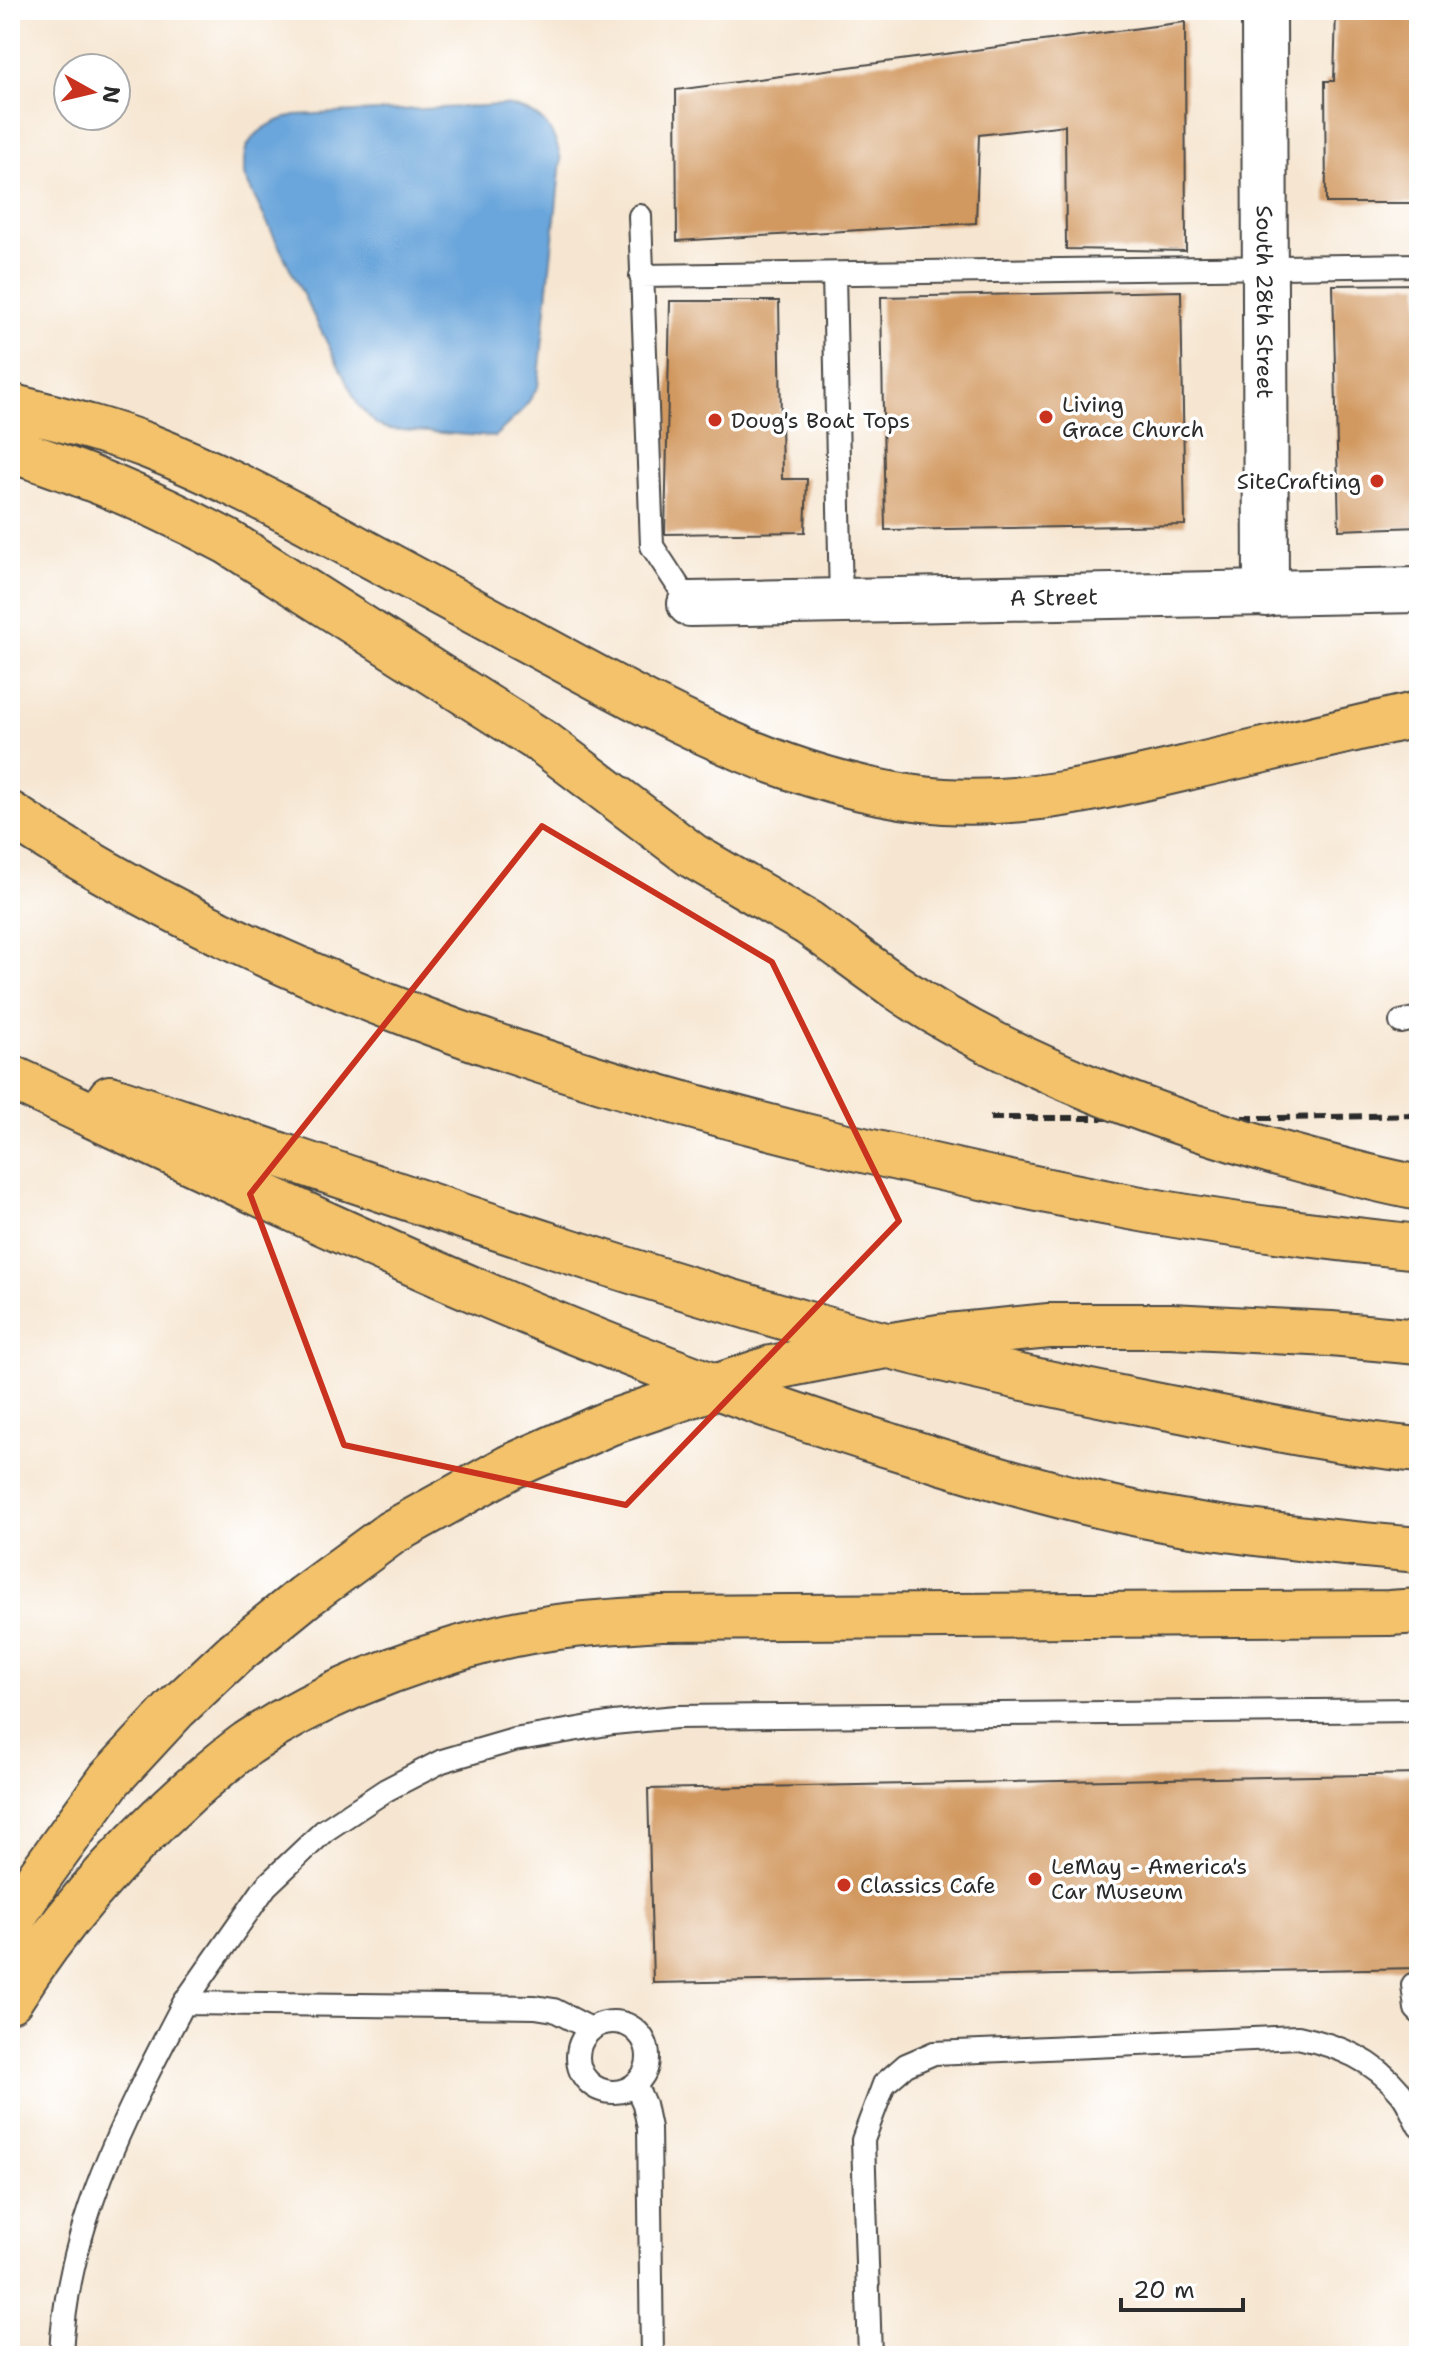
<svg xmlns="http://www.w3.org/2000/svg" width="1429" height="2366" font-family="'Shantell Sans',sans-serif">
  <style>
    .water { fill: #6aa6db; stroke: #4a6883; stroke-width: 2 }
    .building { fill: #d1985f }
    .lines { fill: none; stroke-linecap: round; stroke-linejoin: round }
    .service-casing { stroke: #494744; stroke-width: 26 }
    .minor-casing { stroke: #494744; stroke-width: 48 }
    .motorway-casing { stroke: #494744; stroke-width: 48 }
    .service { stroke: #fff; stroke-width: 22 }
    .minor { stroke: #fff; stroke-width: 44 }
    .motorway { stroke: #f3c26a; stroke-width: 44 }
    .rail { stroke: #2b2b2b; stroke-width: 6; stroke-dasharray: 12 6; stroke-linecap: butt }
    .motorway-bridge-casing { stroke: #494744; stroke-width: 48; stroke-linecap: butt }
    .motorway-bridge { stroke: #f3c26a; stroke-width: 44 }
    .marked { fill: none; stroke: #c8321e; stroke-width: 6; stroke-linejoin: round }
    .poi-dot { fill: #c8321e; stroke: #fff; stroke-width: 3 }
    .labels { text-anchor: middle; dominant-baseline: central; stroke-width: 7; stroke-linejoin: round; paint-order: stroke }
    .street-label { font-size: 22px; fill: #2b2b2b; stroke: #fff }
    .poi-label { font-size: 22px; fill: #2b2b2b; stroke: #fff; text-anchor: start }
  </style>
  <rect width="100%" height="100%" fill="#fff"/>
  <filter id="ink" filterUnits="userSpaceOnUse"><feTurbulence type="fractalNoise" baseFrequency=".0125" numOctaves="2"/><feDisplacementMap in="SourceGraphic" scale="16" xChannelSelector="R" yChannelSelector="G"/><feConvolveMatrix kernelMatrix="1 2 1 2 8 2 1 2 1" color-interpolation-filters="sRGB"/></filter>
  <filter id="wash" filterUnits="userSpaceOnUse"><feTurbulence type="fractalNoise" baseFrequency=".006" numOctaves="4" result="noise"/><feDisplacementMap in="SourceGraphic" scale="32" xChannelSelector="R" yChannelSelector="G"/><feGaussianBlur stdDeviation="1.8" result="paint"/><feColorMatrix in="noise" values="0 0 0 0 0 0 0 0 0 0 0 0 0 0 0 0 0 1.4 0 .05"/><feComposite in="paint" operator="in"/></filter>
  <g filter="url(#wash)">
    <rect width="100%" height="100%" fill="#f6e6d1"/>
    <!-- water -->
    <path class="water" d="M 504,105 C 539,110 554,126 561,160 L 538,387 L 523,410 L 494,437 L 388,429 L 376,424 L 358,405 L 244,176 C 244,167 243,157 246,149 C 254,130 277,120 295,115 Z"/>
    <g id="blocks">
      <!-- building -->
      <path class="building" d="M 1336,10 L 1419,10 L 1419,203 L 1326,203 L 1325,81 L 1334,81 Z
        M 1185,22 L 1186,251 L 1066,249 L 1065,125 L 979,135 L 976,223 L 677,241 L 676,90 Z
        M 1419,284 L 1419,527 L 1339,530 L 1333,285 Z
        M 1181,291 L 1185,525 L 885,530 L 881,297 Z
        M 670,301 L 779,301 L 782,479 L 807,479 L 805,532 L 665,534 Z
        M 1419,1774 L 1419,1968 L 653,1983 L 648,1789 Z"/>
    </g>
  </g>
  <g filter="url(#ink)">
    <use href="#blocks" fill-opacity="0" stroke="#494744" stroke-width="2"/>
    <g class="lines">
      <!-- service casing -->
      <g class="service-casing">
        <path id="service" d="M 640,216 L 652,546 L 690,604
          M 834,274 L 841,602
          M 641,276 L 1419,265
          M 1401,1022 L 1419,1018
          M 1413,1985 L 1416,2009 L 1419,2012
          M 184,2003 L 266,1886 L 324,1831 L 386,1790 L 442,1761 L 514,1740 L 613,1723 L 676,1717 L 1419,1710
          M578 2057a35 35 0 1 1 70 0a35 35 0 1 1-70 0Z
          M 635,2084 L 644,2104 L 649,2128 L 652,2356
          M 61,2356 C 66,2227 126,2114 184,2003 L 535,2007 L 554,2010 L 591,2029
          M 870,2356 L 863,2140 L 884,2084 L 906,2065 L 934,2053 L 1298,2037 C 1339,2046 1373,2059 1401,2093 C 1409,2102 1413,2116 1419,2126"/>
      </g>
      <!-- minor casing -->
      <g class="minor-casing">
        <g id="minor">
          <path id="s1" d="M 1264,10 L 1266,594"/>
          <path id="s2" d="M 690,604 L 1419,590"/>
        </g>
      </g>
      <!-- motorway casing -->
      <g class="motorway-casing">
        <path id="motorway" d="M 10,406 C 56,418 103,429 148,446 C 209,470 267,500 325,531 C 396,569 467,607 538,646 C 666,715 796,790 944,801 C 1028,806 1110,786 1191,767 C 1267,749 1343,731 1419,714
          M 10,450 C 86,473 158,505 228,542 L 544,743 L 693,856 L 808,923
          M 10,814 C 262,980 554,1076 846,1146 C 940,1168 1035,1190 1130,1207 C 1226,1225 1323,1237 1419,1247
          M 10,1077 C 303,1214 594,1356 904,1450 C 994,1478 1087,1506 1180,1522 C 1259,1535 1339,1543 1419,1550
          M 110,1098 C 343,1175 575,1258 811,1325 C 929,1358 1050,1385 1170,1408 C 1252,1424 1336,1442 1419,1450
          M 10,1923 L 39,1877 L 110,1779 L 175,1709 L 235,1653 L 304,1597 L 391,1533 L 510,1467 L 609,1423 L 771,1368 L 852,1352 L 939,1337 L 1049,1326 L 1171,1326 L 1331,1334 L 1419,1342
          M 10,2000 C 58,1923 120,1853 187,1793 C 207,1776 227,1758 248,1743 C 322,1693 407,1661 493,1639 C 547,1625 605,1622 661,1618 L 1389,1613 L 1419,1611"/>
      </g>
      <!-- service -->
      <use href="#service" class="service"/>
      <!-- minor -->
      <use href="#minor" class="minor"/>
      <!-- motorway -->
      <use href="#motorway" class="motorway"/>
      <!-- rail -->
      <path class="rail" d="M 990,1118 L 1281,1118 L 1419,1115"/>
      <!-- motorway-bridge casing -->
      <g class="motorway-bridge-casing">
        <path id="motorway-bridge" d="M 808,923 C 852,954 895,989 942,1016 C 1047,1077 1162,1119 1278,1153 C 1325,1166 1371,1179 1419,1188"/>
      </g>
      <!-- motorway-bridge -->
      <use href="#motorway-bridge" class="motorway-bridge"/>
    </g>
  </g>
  <!-- marked area -->
  <path class="marked" d="M 542,826 L 772,962 L 899,1221 L 626,1505 L 344,1445 L 250,1194 Z"/>
  <!-- markers -->
  <g class="poi-dot">
    <circle cx="1046" cy="417" r="8"/>
    <circle cx="715" cy="420" r="8"/>
    <circle cx="1377" cy="481" r="8"/>
    <circle cx="1035" cy="1879" r="8"/>
    <circle cx="844" cy="1885" r="8"/>
  </g>
  <g class="labels">
    <!-- street labels -->
    <g class="street-label">
      <text stroke="none"><textPath href="#s1" startOffset="292">South 28th Street</textPath></text>
      <text stroke="none"><textPath href="#s2" startOffset="364">A Street</textPath></text>
    </g>
    <!-- poi labels -->
    <g class="poi-label">
      <text x="1062" y="404">Living<tspan x="1062" dy="25">Grace Church</tspan></text>
      <text x="731" y="420">Doug's Boat Tops</text>
      <text x="1361" y="481" text-anchor="end">SiteCrafting</text>
      <text x="1051" y="1866">LeMay - America's<tspan x="1051" dy="25">Car Museum</tspan></text>
      <text x="860" y="1885">Classics Cafe</text>
    </g>
  </g>
  <!-- margin -->
  <rect width="1429" height="2366" fill="none" stroke="#fff" stroke-width="40"/>
  <!-- north arrow -->
  <g transform="translate(92 92) rotate(98)"><circle r="38" fill="#ffffff" stroke="#aaaaaa" stroke-width="2"/>
  <path d="M0-6L14 30L0 20L-14 30Z" fill="#c8321e"/>
  <text y="-12" font-size="22" font-weight="bold" text-anchor="middle" fill="#2b2b2b">N</text>
  </g>
  <!-- scale -->
  <path d="M1121 2298v12h122v-12" fill="none" stroke="#2b2b2b" stroke-width="4"/>
  <text x="1133" y="2298" font-size="24" fill="#2b2b2b" stroke="#ffffff" stroke-width="6" paint-order="stroke">20 m</text>
</svg>
